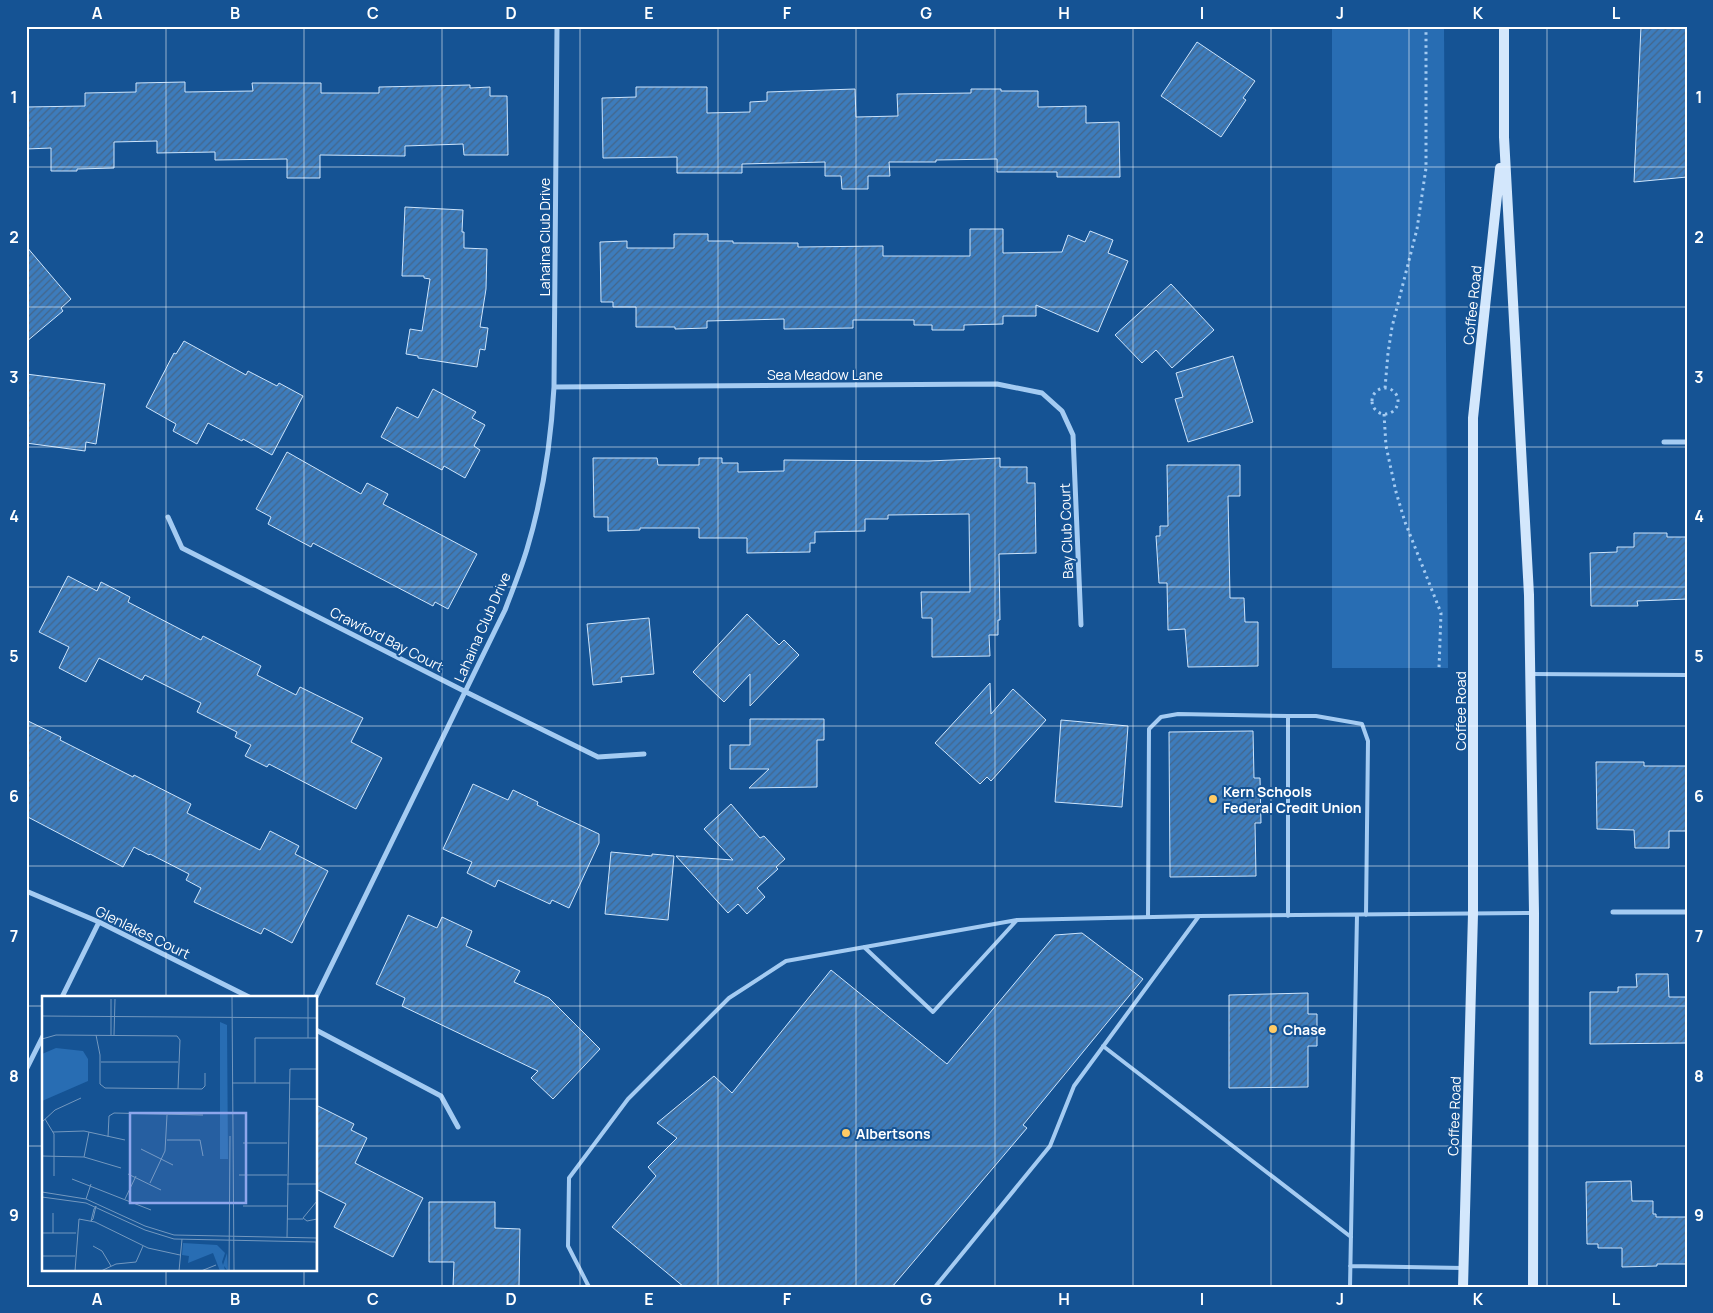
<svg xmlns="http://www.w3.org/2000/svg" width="1713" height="1313" font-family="Manrope,sans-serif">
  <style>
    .green { fill: #286db3 }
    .building { fill: url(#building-hatch); stroke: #cce4fc }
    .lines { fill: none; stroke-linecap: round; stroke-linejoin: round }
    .path { stroke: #a4cbf2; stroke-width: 3; stroke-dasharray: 2.5 4; stroke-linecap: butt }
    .lane { stroke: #a4cbf2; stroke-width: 4 }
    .street { stroke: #a4cbf2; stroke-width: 5 }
    .secondary { stroke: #d3e7fc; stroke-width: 10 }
    .grid { fill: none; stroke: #fff; stroke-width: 1; stroke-opacity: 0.55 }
    .poi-dot { fill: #ffcb65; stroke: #155394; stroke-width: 2 }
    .labels { text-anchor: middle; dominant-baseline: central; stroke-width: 4; stroke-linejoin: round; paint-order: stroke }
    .street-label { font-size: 14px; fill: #fff; stroke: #155394 }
    .poi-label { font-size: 14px; font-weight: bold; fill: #fff; stroke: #155394; text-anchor: start }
    .inset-road { fill: none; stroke: #7398bf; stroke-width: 1 }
    .view { fill: #8ea6ec; fill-opacity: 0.15; stroke: #8ea6ec; stroke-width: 2.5 }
    .inset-edge { fill: none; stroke: #fff; stroke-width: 2.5 }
    .neatline { fill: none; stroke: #fff; stroke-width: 2 }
    .grid-label { font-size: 16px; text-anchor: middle; font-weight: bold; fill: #fff }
  </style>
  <defs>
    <pattern id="building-hatch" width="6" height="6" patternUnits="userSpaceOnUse" patternTransform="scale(1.25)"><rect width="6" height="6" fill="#3d7cbc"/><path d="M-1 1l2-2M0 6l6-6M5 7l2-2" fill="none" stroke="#44668a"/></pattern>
  </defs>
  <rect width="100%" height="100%" fill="#155394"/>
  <!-- green -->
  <path class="green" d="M 1332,26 L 1444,26 L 1448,668 L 1332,668 Z"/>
  <!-- building -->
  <path class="building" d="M 1641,26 L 1687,26 L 1687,177 L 1634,182 Z
    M 1197,42 L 1255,81 L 1243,98 L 1246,100 L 1221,137 L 1161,96 Z
    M 185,82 L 185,92 L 253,91 L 252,83 L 321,83 L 321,93 L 379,93 L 379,87 L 470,85 L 470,88 L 490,87 L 490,96 L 507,96 L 508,155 L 464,155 L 463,144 L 405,146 L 405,156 L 320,155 L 320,178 L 287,178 L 287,159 L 215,160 L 215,152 L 157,153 L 157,141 L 114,142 L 114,168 L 77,169 L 77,171 L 51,171 L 51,148 L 26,149 L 26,107 L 85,106 L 85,93 L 136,92 L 136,83 Z
    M 636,87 L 707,87 L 707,113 L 750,112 L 750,102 L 767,101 L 767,92 L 855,89 L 856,117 L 898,116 L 897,94 L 971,93 L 971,89 L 1001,89 L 1001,91 L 1038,91 L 1038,107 L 1086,106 L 1086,123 L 1119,122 L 1120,177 L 1057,177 L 1057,172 L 997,172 L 997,159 L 936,160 L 936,162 L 889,162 L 890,176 L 868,176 L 868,189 L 842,189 L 841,176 L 825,176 L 825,162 L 742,164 L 742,173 L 677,173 L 677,157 L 603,158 L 602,98 L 636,97 Z
    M 405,207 L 463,210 L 462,232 L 464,232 L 464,248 L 487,249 L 486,289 L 480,327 L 488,328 L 485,350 L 480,349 L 477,367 L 418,358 L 418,356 L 406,354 L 410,329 L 422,331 L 430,279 L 424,278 L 424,276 L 402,276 Z
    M 970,229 L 1003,229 L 1003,253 L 1062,252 L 1068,235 L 1085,242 L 1090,231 L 1113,240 L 1108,253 L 1128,261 L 1098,332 L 1036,305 L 1036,316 L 1003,316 L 1003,324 L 964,325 L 964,330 L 932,330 L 932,325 L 914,325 L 914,320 L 853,320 L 853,328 L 784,329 L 784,319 L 707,321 L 707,328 L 675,329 L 675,327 L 636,327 L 636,307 L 613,307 L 613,302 L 601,302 L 600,242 L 627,241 L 627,248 L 674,248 L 674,234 L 708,234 L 708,241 L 733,241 L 733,243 L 798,243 L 798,247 L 883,246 L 883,256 L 970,256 Z
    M 26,246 L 71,299 L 61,308 L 63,311 L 26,342 Z
    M 1171,284 L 1214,330 L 1172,368 L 1156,350 L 1142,363 L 1115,335 Z
    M 184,341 L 246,375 L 248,371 L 277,386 L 279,383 L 303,396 L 272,455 L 243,439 L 242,441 L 208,423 L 197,444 L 173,431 L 176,424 L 146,407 L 174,353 L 176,354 Z
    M 1233,356 L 1253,422 L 1188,442 L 1175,399 L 1183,397 L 1176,373 Z
    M 26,374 L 105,384 L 96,444 L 86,442 L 85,451 L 26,443 Z
    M 433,389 L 476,412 L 472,418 L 485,425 L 474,446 L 480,450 L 465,478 L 444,466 L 442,470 L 381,437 L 397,407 L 418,418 Z
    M 287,452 L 361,494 L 367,483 L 388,494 L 383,504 L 477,554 L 448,609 L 435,602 L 433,606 L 313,543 L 311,547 L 268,524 L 271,517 L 256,509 Z
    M 593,458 L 657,458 L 658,465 L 699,465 L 699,458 L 722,458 L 722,463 L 738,463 L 738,472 L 784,471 L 784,460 L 928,461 L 1000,458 L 1000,467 L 1027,467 L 1027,483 L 1035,483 L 1036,553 L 999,554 L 1000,620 L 998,620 L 998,635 L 989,635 L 990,656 L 932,657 L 932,618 L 922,618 L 921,592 L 970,592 L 969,514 L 888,515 L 888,519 L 865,519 L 865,531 L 815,532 L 815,543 L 810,543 L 810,552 L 747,553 L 747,538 L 699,538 L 699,528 L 640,528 L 640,530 L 608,531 L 608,517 L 594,517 Z
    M 1167,465 L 1240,465 L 1240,496 L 1228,496 L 1230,598 L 1244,598 L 1245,622 L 1258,622 L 1258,666 L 1188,667 L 1185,629 L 1168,630 L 1167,583 L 1159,583 L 1156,536 L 1160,536 L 1160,526 L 1168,526 Z
    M 1634,533 L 1667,533 L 1667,537 L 1687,537 L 1687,599 L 1637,601 L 1638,606 L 1591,606 L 1590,553 L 1617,552 L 1617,547 L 1634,547 Z
    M 68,576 L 97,591 L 101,582 L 130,597 L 128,602 L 201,640 L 203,636 L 261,666 L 257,675 L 296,695 L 300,687 L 363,718 L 351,742 L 382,758 L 356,809 L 269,764 L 267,767 L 245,756 L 251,745 L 235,737 L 237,732 L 197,712 L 201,703 L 145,675 L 142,680 L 99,658 L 86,682 L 59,668 L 69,647 L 39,632 Z
    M 747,614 L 779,645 L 784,640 L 799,655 L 750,706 L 750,674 L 724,702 L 693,672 Z
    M 649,618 L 654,674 L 621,677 L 622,682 L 593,685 L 587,624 Z
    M 990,683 L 991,714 L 1013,689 L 1046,720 L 991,781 L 987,777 L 980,784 L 935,743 Z
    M 750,719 L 824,719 L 824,740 L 817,740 L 817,787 L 749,788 L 769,769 L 730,769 L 730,745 L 750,745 Z
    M 26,720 L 61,737 L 60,740 L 133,777 L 134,775 L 191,804 L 187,813 L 260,850 L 270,831 L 299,846 L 295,854 L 328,871 L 292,943 L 264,928 L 261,934 L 194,902 L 201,888 L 186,880 L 189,874 L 150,854 L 149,855 L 134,847 L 123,867 L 26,816 Z
    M 1061,720 L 1128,726 L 1122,807 L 1055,802 Z
    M 1253,731 L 1254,778 L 1260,778 L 1261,823 L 1255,823 L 1256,876 L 1170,877 L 1169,732 Z
    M 1596,762 L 1644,762 L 1644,766 L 1687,766 L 1687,831 L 1669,831 L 1669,848 L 1635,848 L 1634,830 L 1597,829 Z
    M 473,784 L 508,800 L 513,790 L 538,802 L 537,805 L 599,834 L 599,843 L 569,908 L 552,900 L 550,904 L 498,880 L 495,887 L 467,873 L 472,862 L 443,849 Z
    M 731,804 L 760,838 L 764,836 L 785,859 L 776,867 L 778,869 L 757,888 L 765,897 L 747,914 L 738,904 L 728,913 L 676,856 L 733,860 L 704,829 Z
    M 611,852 L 652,856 L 652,854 L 674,856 L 668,920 L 605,914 Z
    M 408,915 L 437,928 L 442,917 L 472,931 L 466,946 L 520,971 L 514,982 L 549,998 L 600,1049 L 553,1099 L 531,1078 L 538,1071 L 402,1006 L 405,998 L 376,984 Z
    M 1082,933 L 1143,979 L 1023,1125 L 1027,1128 L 892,1287 L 684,1287 L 612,1227 L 656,1176 L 648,1167 L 677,1138 L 657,1123 L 714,1076 L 732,1093 L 831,970 L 947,1064 L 1055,935 Z
    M 1636,974 L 1668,974 L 1669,997 L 1687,997 L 1687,1043 L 1590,1044 L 1590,992 L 1618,992 L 1618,987 L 1637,987 Z
    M 1308,993 L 1308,1014 L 1317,1014 L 1317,1046 L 1308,1046 L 1308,1087 L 1229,1088 L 1229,995 Z
    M 316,1105 L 354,1124 L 351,1130 L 367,1138 L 355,1163 L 423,1198 L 393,1257 L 334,1227 L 346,1204 L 316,1189 Z
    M 1631,1181 L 1632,1201 L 1653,1201 L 1653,1214 L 1656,1214 L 1656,1217 L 1687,1217 L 1687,1264 L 1657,1264 L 1657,1266 L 1622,1267 L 1622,1248 L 1598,1248 L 1598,1244 L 1587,1244 L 1586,1182 Z
    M 429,1202 L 495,1202 L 495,1228 L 520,1229 L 519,1287 L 453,1287 L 454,1262 L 429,1262 Z"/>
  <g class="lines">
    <!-- path -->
    <path class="path" d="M1372 401a13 13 0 1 1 26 0a13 13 0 1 1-26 0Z
      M 1385,388 L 1388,353 L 1392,327 L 1417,229 L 1426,168 L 1426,26
      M 1384,414 L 1386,446 L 1396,492 L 1405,522 L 1441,613 L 1439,668"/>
    <!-- lane -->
    <path class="lane" d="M 1530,674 L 1687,675
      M 1288,916 L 1288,716 L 1316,716 L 1362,724 L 1368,741 L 1366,915
      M 1148,917 L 1149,729 L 1161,717 L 1178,714 L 1288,716
      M 864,947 L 933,1012 L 1017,920
      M 1103,1046 L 1351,1237
      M 1350,1266 L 1463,1268
      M 589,1287 L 568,1246 L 569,1178 L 628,1099 L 729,998 L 786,961 L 1017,920 L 1199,916 L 1532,913
      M 935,1287 L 1050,1146 L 1074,1086 L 1199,916
      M 1350,1287 L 1357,915"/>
    <!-- street -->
    <path class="street" d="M 554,387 L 997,384 L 1042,393 L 1062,411 L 1073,435 L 1081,625
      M 1664,442 L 1687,442
      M 168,517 L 182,548 L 466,692 L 598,757 L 644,754
      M 26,891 L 99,922 L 249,997
      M 1613,912 L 1687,912
      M 62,997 L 99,922
      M 316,997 L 505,610 C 513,589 521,569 527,549 C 543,496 551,442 554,387 L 557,26
      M 316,1030 L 441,1096 L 458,1127
      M 26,1070 L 44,1034"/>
    <!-- secondary -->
    <path class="secondary" d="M 1504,26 L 1504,137 L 1529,595 L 1534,913 L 1533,1287
      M 1463,1287 L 1473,914 L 1473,418 L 1500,168"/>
  </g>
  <!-- grid -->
  <path class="grid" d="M 166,26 L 166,997M 304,26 L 304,997M 442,26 L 442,1287M 580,26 L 580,1287M 718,26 L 718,1287M 856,26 L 856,1287M 995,26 L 995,1287M 1133,26 L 1133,1287M 1271,26 L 1271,1287M 1409,26 L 1409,1287M 1547,26 L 1547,1287M 26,167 L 1687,167M 26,307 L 1687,307M 26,447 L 1687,447M 26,587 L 1687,587M 26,726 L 1687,726M 26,866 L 1687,866M 26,1006 L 44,1006M 316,1006 L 1687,1006M 26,1146 L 44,1146M 316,1146 L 1687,1146M 166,1269 L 166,1287M 304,1269 L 304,1287"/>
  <!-- markers -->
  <g class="poi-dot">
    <circle cx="1213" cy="799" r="5"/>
    <circle cx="1273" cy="1029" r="5"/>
    <circle cx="846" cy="1133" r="5"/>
  </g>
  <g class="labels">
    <!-- street labels -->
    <g class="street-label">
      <text transform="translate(544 237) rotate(-90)">Lahaina Club Drive</text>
      <text transform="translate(1472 305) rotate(-84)">Coffee Road</text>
      <text x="825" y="374">Sea Meadow Lane</text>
      <text transform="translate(1066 531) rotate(-92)">Bay Club Court</text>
      <text transform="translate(482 627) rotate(-66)">Lahaina Club Drive</text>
      <text transform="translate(387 639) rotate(27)">Crawford Bay Court</text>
      <text transform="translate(1460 711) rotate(-90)">Coffee Road</text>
      <text transform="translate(143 932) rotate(26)">Glenlakes Court</text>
      <text transform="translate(1454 1116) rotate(-88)">Coffee Road</text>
    </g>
    <!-- poi labels -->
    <g class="poi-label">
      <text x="1223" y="791">Kern Schools<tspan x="1223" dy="16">Federal Credit Union</tspan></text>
      <text x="1283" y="1029">Chase</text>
      <text x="856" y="1133">Albertsons</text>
    </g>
  </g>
  <!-- overview -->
  <g transform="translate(42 996)">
    <rect width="275" height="275" fill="#155394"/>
    <path d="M 178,26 L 185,29 L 186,163 L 178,163 ZM 14,52 L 41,55 L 46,63 L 46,85 L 0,105 L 0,58 ZM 141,247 L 175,249 L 183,257 L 180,266 L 181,269 L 185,257 L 186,275 L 182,270 L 183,275 L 178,275 L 171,257 L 146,267 L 147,260 L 140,259 Z" fill="#286db3"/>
    <path class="inset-road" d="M 52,0 L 94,0M 190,0 L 192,275M 0,20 L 275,22M 54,39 L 58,59 L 58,88 L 63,92 L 160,93 L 163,90 L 163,77M 69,39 L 69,3M 72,39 L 73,3M 266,42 L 266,0M 0,43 L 14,39 L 135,40 L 138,44 L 136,93M 59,66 L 136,66M 190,87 L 248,87M 213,87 L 213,42 L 275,42M 248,103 L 275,103M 3,123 L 12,138 L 12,180M 0,126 L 13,114 L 39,102M 11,136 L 42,135 L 83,144M 66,141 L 67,120 L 72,117 L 161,119M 125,144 L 158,144 L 161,160M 201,147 L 245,147M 99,153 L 131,169M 0,160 L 42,161 L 79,172M 42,161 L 47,136M 86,178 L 119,194M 197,179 L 245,179M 30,183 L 109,214M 108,187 L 123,155 L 125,119M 245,188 L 275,188M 0,196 L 44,203 L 103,230 L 132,239 L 275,242M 0,201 L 44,207 L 103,234 L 132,243 L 275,246M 44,203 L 49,188M 83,203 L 94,180M 275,205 L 261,222 L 265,225 L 275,223M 54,210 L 51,223 L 49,225 L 52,213 ZM 201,210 L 245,210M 11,217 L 11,237M 245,223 L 261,223M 0,237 L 34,237M 245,242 L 248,73 L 275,73M 274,246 L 274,275M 51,250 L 60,255 L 69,270M 0,260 L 33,260M 33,275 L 37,223 L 53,226 L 106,252 L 138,259M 59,275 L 74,268 L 94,266 L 101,250M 137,275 L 140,243M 159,275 L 174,269M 187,275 L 188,140"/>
    <path class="view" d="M 88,117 L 204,117 L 204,207 L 88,207 Z"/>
    <rect width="275" height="275" class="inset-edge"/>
  </g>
  <!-- border -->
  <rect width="1713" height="1313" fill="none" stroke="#155394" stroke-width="55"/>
  <rect x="28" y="28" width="1658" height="1258" class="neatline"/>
  <g class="grid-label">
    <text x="97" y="19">A</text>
    <text x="235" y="19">B</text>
    <text x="373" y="19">C</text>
    <text x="511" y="19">D</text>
    <text x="649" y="19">E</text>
    <text x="787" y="19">F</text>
    <text x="926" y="19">G</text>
    <text x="1064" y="19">H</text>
    <text x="1202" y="19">I</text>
    <text x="1340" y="19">J</text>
    <text x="1478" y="19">K</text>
    <text x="1616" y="19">L</text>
    <text x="14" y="103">1</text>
    <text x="1699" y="103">1</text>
    <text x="14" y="243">2</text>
    <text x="1699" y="243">2</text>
    <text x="14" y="383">3</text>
    <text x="1699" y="383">3</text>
    <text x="14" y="522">4</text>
    <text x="1699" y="522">4</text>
    <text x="14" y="662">5</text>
    <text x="1699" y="662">5</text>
    <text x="14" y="802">6</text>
    <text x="1699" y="802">6</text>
    <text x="14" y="942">7</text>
    <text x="1699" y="942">7</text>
    <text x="14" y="1082">8</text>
    <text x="1699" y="1082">8</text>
    <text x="14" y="1221">9</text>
    <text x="1699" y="1221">9</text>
    <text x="97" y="1305">A</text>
    <text x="235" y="1305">B</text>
    <text x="373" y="1305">C</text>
    <text x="511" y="1305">D</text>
    <text x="649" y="1305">E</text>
    <text x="787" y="1305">F</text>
    <text x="926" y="1305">G</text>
    <text x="1064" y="1305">H</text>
    <text x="1202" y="1305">I</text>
    <text x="1340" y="1305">J</text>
    <text x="1478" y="1305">K</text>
    <text x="1616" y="1305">L</text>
  </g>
</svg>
